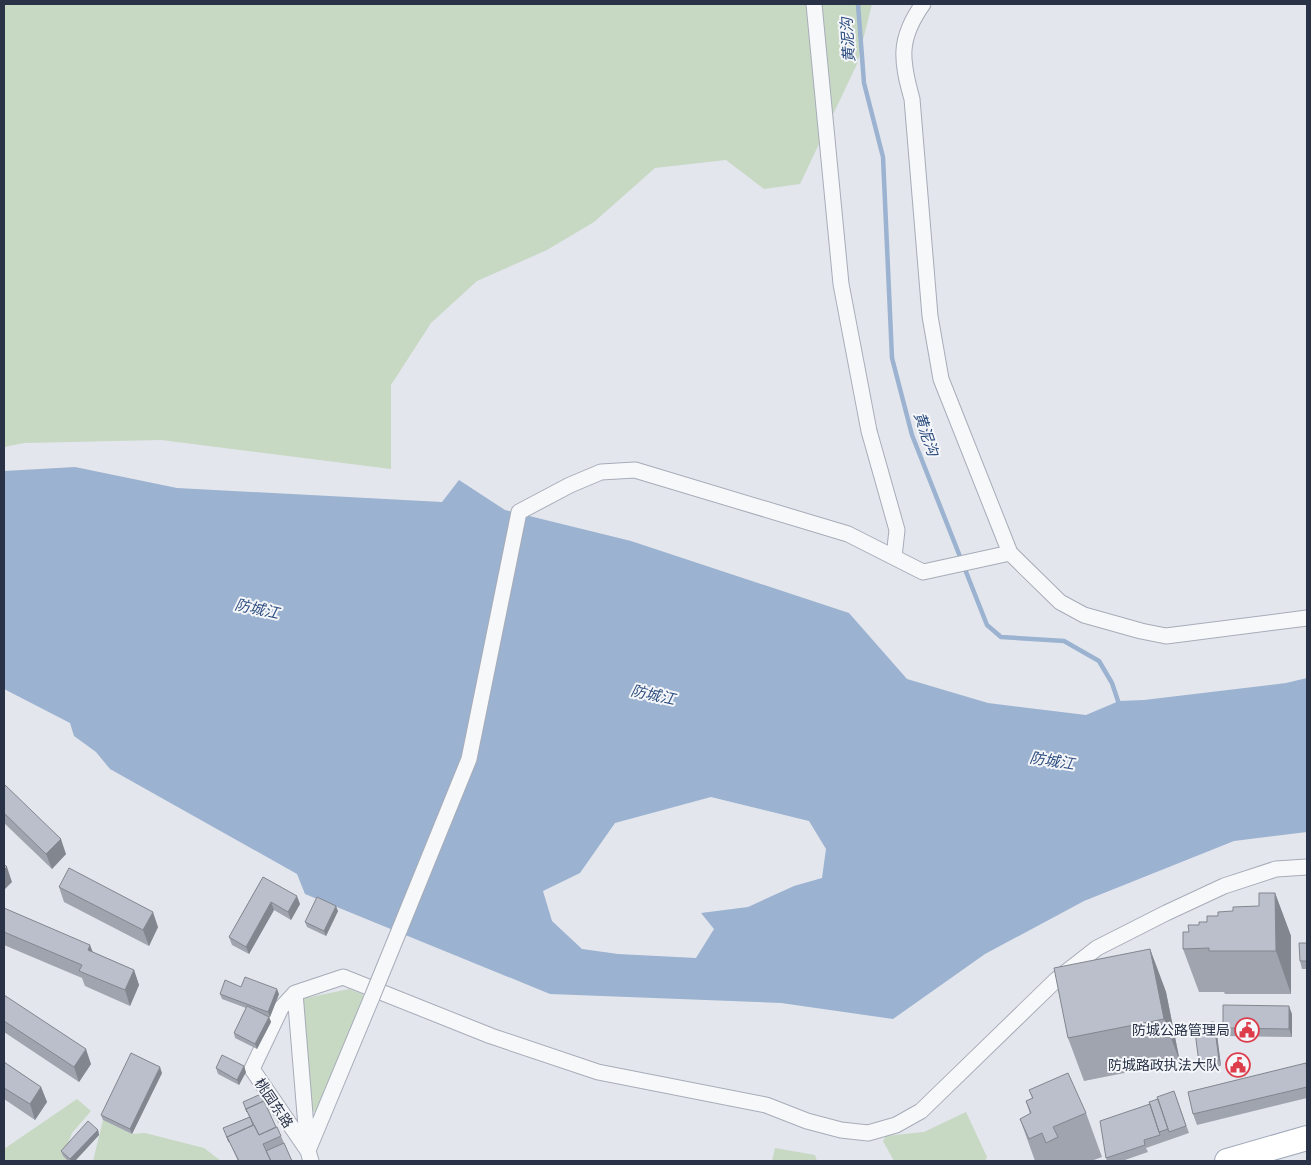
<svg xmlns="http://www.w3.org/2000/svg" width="1311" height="1165" font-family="'Work Sans','Noto Sans SC',sans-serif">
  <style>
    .green { fill: #c7d8c3 }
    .water { fill: #9bb2d0; fill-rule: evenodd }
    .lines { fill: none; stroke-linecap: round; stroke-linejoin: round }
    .stream { stroke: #9bb2d0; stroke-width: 4.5 }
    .street-casing { stroke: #a7acb8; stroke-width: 17 }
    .primary-casing { stroke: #a1aaba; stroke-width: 26 }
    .street { stroke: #f7f8fa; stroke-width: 15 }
    .primary { stroke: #fff; stroke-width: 24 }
    .street-bridge-casing { stroke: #a7acb8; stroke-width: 17; stroke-linecap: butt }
    .street-bridge { stroke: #f7f8fa; stroke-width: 15 }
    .wall { fill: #a0a4af }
    .shaded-wall { fill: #82868e }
    .building { fill: #babfcb; stroke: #82868e }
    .labels { text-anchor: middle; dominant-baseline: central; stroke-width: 4; stroke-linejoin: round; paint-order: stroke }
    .poi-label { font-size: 14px; fill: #293247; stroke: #f4f6f9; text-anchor: end }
    .street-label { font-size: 14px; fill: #293247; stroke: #f4f6f9 }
    .water-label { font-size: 15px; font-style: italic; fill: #2e4e80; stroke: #f4f6f9 }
  </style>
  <rect width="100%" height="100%" fill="#e3e6ed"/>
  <!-- green -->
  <path class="green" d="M 4,4 L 872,4 L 857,64 L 800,184 L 764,189 L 726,160 L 655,168 L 594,222 L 547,250 L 477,281 L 431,323 L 391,385 L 391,469 L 161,440 L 24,443 L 4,447 Z
    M 349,989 L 364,995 L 319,1109 L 314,1112 L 311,1107 L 301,999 Z
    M 77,1099 L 91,1111 L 72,1133 L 63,1156 L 68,1161 L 4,1161 L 4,1149 Z
    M 966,1112 L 987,1157 L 985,1161 L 894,1161 L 883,1141 L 886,1136 L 924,1132 Z
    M 103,1120 L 132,1134 L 145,1133 L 204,1148 L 221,1161 L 93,1161 Z
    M 775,1148 L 815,1155 L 817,1161 L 772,1161 Z"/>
  <!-- water -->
  <path class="water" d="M 75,467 L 177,488 L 442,502 L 459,480 L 505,510 L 631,541 L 849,613 L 907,679 L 988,703 L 1086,715 L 1119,701 L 1144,700 L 1286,683 L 1307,678 L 1307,832 L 1234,841 L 1084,901 L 985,954 L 893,1019 L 781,1003 L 550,994 L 305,894 L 297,874 L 110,769 L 96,752 L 74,736 L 70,723 L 4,689 L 4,471 ZM 711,797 L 809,821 L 826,849 L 822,878 L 794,886 L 748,907 L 701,913 L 714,929 L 696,958 L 618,954 L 582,949 L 552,921 L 543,891 L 580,873 L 615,823 Z"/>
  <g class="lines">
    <!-- stream -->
    <path class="stream" d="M 858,4 L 864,83 L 883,157 L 892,358 L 912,435 L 987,625 L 1001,637 L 1064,641 L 1099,661 L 1112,683 L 1120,707"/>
    <!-- street casing -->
    <g class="street-casing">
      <path id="street" d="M 814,4 L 841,284 L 869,431 L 897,530 L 894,557
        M 923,4 C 898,39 901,60 912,99 L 930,316 L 941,379 L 1010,553 L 1060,602 L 1084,615 L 1141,631 L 1166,636 L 1307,618
        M 399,931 L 469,759 L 519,512 L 570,485 L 601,472 L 635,470 L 848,534 L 923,572 L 1010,553
        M 295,993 L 281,1008 L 252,1069 L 308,1151 L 311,1161
        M 309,1148 L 372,997
        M 308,1151 L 295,993 L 343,977 L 491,1036 L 598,1072 L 766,1105 L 807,1121 L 841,1130 L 868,1133 L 896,1125 L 921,1111 L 1056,980 L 1097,948 L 1166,913 L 1224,886 L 1276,869 L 1307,867"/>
    </g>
    <!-- primary casing -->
    <g class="primary-casing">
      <path id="primary" d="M 1227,1161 L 1307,1138"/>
    </g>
    <!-- street -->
    <use href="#street" class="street"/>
    <!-- primary -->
    <use href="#primary" class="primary"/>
    <!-- street-bridge casing -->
    <g class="street-bridge-casing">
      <path id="street-bridge" d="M 372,997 L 399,931"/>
    </g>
    <!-- street-bridge -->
    <use href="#street-bridge" class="street-bridge"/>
  </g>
  <!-- wall -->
  <path class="wall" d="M 4,784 L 66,854 L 52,869 L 4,823 Z
    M 263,877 L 300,904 L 291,920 L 274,910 L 249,954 L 232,945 L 229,937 Z
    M 59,887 L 158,927 L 149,946 L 64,902 Z
    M 1275,893 L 1291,936 L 1291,994 L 1225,994 L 1224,992 L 1199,992 L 1183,949 L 1189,932 L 1199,925 L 1218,916 L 1233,911 L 1259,906 Z
    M 4,908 L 93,952 L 134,970 L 139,985 L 130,1006 L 85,986 L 82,978 L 4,945 Z
    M 338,911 L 326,936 L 307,927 L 305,922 Z
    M 1307,943 L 1307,969 L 1302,969 L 1300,961 Z
    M 1150,949 L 1166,992 L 1180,1062 L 1084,1081 L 1068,1038 Z
    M 241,987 L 279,994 L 270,1017 L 269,1017 L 271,1022 L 257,1049 L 235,1038 L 234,1033 L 246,1008 L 222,999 L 220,994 Z
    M 4,995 L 91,1064 L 79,1082 L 4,1032 Z
    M 1292,1014 L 1292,1037 L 1226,1036 L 1223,1028 Z
    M 1214,1022 L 1216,1027 L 1221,1066 L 1201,1068 L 1199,1063 Z
    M 4,1062 L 41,1087 L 47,1102 L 35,1120 L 4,1099 Z
    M 1306,1063 L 1307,1068 L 1307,1098 L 1197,1125 L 1193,1114 Z
    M 216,1068 L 246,1072 L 239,1085 L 218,1074 Z
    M 162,1073 L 132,1134 L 103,1120 L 101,1115 Z
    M 1029,1090 L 1086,1113 L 1102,1157 L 1091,1161 L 1035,1161 L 1020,1119 L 1030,1114 L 1026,1101 L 1032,1098 Z
    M 1174,1091 L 1189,1133 L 1146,1148 L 1148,1152 L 1122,1161 L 1107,1161 L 1106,1158 Z
    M 243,1102 L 281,1136 L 292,1161 L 238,1161 L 223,1128 L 249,1117 Z
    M 98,1130 L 99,1135 L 75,1161 L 68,1161 L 63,1156 L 61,1151 Z"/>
  <!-- shaded-wall -->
  <path class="shaded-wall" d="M 61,839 L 66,854 L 52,869 L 46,854 Z
    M 7,867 L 12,882 L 4,890 L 4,870 Z
    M 1275,893 L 1291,936 L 1291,994 L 1276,951 Z
    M 297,896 L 300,904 L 291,920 L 288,912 Z
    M 271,902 L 274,910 L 249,954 L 246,947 Z
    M 336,906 L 338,911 L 326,936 L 324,931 Z
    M 153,912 L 158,927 L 149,946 L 143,930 Z
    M 90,945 L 96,960 L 88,950 Z
    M 1150,949 L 1166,992 L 1180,1062 L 1164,1019 Z
    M 134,970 L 139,985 L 130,1006 L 125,990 Z
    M 277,989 L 279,994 L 270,1017 L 268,1012 Z
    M 1289,1006 L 1292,1014 L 1292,1037 L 1289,1029 Z
    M 269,1017 L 271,1022 L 257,1049 L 255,1044 Z
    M 1214,1022 L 1216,1027 L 1221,1066 L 1219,1060 Z
    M 86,1049 L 91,1064 L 79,1082 L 74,1067 Z
    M 244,1066 L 246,1072 L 239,1085 L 237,1080 Z
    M 160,1067 L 162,1073 L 132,1134 L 130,1129 Z
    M 41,1087 L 47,1102 L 35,1120 L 30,1104 Z
    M 98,1130 L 99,1135 L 75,1161 L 71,1161 L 70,1159 Z"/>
  <!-- building -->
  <path class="building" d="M 4,784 L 61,839 L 46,854 L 4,813 Z
    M 4,864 L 7,867 L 4,870 Z
    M 69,868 L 153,912 L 143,930 L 59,887 Z
    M 263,877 L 297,896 L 288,912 L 271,902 L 246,947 L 229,937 Z
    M 1259,893 L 1275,893 L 1276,951 L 1209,951 L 1209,948 L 1183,949 L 1183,932 L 1189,932 L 1188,925 L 1199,925 L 1199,922 L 1207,922 L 1207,916 L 1218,916 L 1218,912 L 1233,911 L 1233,907 L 1259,906 Z
    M 317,897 L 336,906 L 324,931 L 305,922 Z
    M 4,908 L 90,945 L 88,950 L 134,970 L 125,990 L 79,971 L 82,965 L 4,932 Z
    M 1299,943 L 1307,943 L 1307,961 L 1300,961 Z
    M 1150,949 L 1164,1019 L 1068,1038 L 1054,968 Z
    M 245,977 L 277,989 L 268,1012 L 220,994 L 225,980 L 241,987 Z
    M 4,995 L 86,1049 L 74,1067 L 4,1021 Z
    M 1223,1005 L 1289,1006 L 1289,1029 L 1223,1028 Z
    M 247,1006 L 269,1017 L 255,1044 L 234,1033 Z
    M 1214,1022 L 1219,1060 L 1199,1063 L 1194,1024 Z
    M 131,1053 L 160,1067 L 130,1129 L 101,1115 Z
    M 222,1055 L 244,1066 L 237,1080 L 216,1068 Z
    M 4,1062 L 41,1087 L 30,1104 L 4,1088 Z
    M 1306,1063 L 1307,1070 L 1307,1087 L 1193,1114 L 1188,1092 Z
    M 1068,1073 L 1086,1113 L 1053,1127 L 1058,1137 L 1046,1143 L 1042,1133 L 1029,1139 L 1020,1119 L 1031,1113 L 1026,1101 L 1033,1098 L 1029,1090 Z
    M 1174,1091 L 1186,1126 L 1169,1132 L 1157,1097 Z
    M 261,1094 L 264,1101 L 246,1109 L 247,1112 L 243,1102 Z
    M 1158,1099 L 1168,1129 L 1159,1132 L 1149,1102 Z
    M 264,1101 L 276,1127 L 259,1135 L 246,1109 Z
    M 1150,1104 L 1160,1135 L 1144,1140 L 1145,1145 L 1106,1158 L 1100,1121 Z
    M 250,1117 L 253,1125 L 227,1137 L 229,1142 L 223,1128 Z
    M 88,1121 L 98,1130 L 70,1159 L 61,1151 Z
    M 254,1125 L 259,1135 L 277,1127 L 281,1136 L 263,1144 L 271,1161 L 239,1161 L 227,1137 Z
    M 284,1143 L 292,1161 L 271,1161 L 266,1151 Z"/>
  <!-- icons -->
  <defs>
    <g id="civic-ring" transform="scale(1.25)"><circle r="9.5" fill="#f4f6f9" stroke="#dd3d4b" stroke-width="1.5"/><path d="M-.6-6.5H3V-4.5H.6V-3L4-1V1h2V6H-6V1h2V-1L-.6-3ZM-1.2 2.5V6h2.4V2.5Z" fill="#dd3d4b"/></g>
  </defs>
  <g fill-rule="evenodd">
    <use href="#civic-ring" x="1247" y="1030"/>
    <use href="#civic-ring" x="1238" y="1065"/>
  </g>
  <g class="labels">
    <!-- poi labels -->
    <g class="poi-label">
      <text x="1230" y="1030">防城公路管理局</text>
      <text x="1220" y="1065">防城路政执法大队</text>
    </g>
    <!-- street labels -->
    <g class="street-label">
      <text transform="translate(274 1103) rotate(56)">桃园东路</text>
    </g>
    <!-- water labels -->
    <g class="water-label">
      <text transform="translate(848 40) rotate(-94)">黄泥沟</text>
      <text transform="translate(926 434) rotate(71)">黄泥沟</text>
      <text transform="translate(257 609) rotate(12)">防城江</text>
      <text transform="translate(653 695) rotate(12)">防城江</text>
      <text transform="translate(1052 761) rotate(9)">防城江</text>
    </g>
  </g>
  <!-- border -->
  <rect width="1311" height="1165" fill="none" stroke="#293247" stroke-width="10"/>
</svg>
